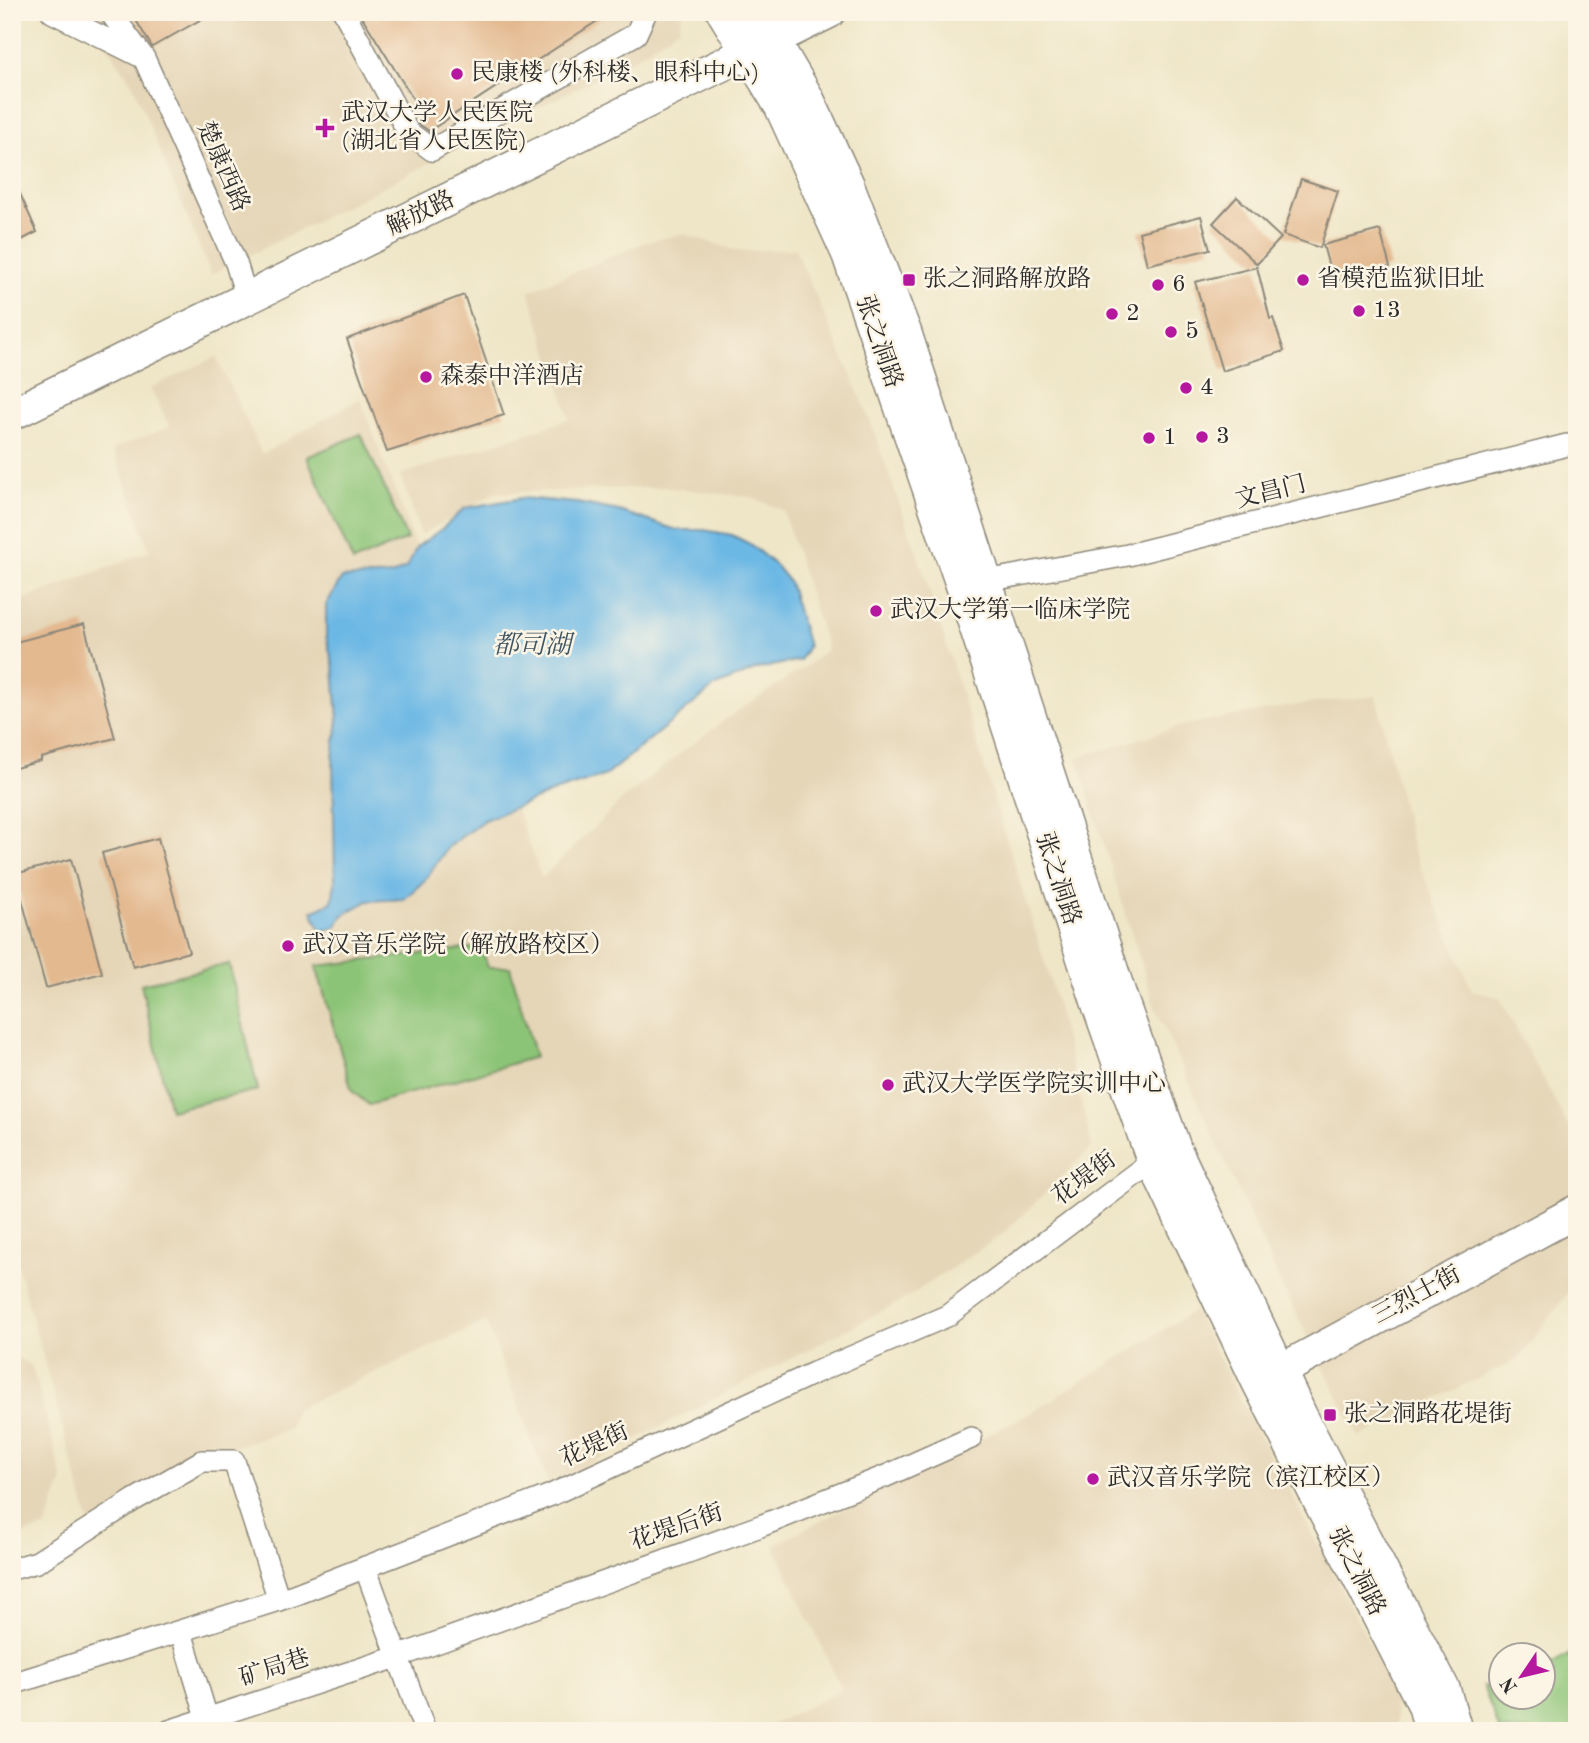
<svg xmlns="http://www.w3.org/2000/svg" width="1589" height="1743" font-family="'Old Standard TT','Noto Serif SC',serif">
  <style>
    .built { fill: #e5d6b7 }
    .green { fill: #8cc477; stroke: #5c7851; stroke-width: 2 }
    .water { fill: #6cb8e5; stroke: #4c7288; stroke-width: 2 }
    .building { fill: #e3b990 }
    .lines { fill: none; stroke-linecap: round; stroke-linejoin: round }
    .street-casing { stroke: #8d887a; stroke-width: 24 }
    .secondary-casing { stroke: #8d887a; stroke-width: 35 }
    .street { stroke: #fff; stroke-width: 21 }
    .secondary { stroke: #fff; stroke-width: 32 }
    .poi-dot { fill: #b5179e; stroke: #fcf5e5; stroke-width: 2.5 }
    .labels { text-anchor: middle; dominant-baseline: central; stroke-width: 5; stroke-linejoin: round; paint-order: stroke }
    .poi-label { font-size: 24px; fill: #2b2b2b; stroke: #fcf5e5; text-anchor: start }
    .street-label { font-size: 24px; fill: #2b2b2b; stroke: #fcf5e5 }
    .water-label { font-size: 26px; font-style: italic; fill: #3e5563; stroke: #fcf5e5 }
  </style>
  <rect width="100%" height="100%" fill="#fcf5e5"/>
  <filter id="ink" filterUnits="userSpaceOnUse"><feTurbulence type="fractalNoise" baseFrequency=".0143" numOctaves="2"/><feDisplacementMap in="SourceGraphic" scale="14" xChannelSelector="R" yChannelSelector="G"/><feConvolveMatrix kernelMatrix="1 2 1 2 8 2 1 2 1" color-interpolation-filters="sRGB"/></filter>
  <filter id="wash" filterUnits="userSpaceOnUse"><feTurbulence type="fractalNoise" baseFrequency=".00686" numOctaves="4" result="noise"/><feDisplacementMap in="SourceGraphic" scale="28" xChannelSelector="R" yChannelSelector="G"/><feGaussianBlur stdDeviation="1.57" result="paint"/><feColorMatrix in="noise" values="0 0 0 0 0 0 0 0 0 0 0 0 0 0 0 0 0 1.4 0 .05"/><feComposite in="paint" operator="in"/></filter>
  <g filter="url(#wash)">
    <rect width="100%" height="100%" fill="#efe6c8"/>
    <!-- built -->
    <path class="built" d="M 85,12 L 682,12 L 679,28 L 637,57 L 211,275 L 133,85 Z
      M 683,234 L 737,251 L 795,249 L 865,407 L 924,573 L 1052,986 L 1092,1147 L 1003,1234 L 905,1299 L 549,1485 L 486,1321 L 296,1409 L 289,1429 L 209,1455 L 91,1529 L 12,1246 L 12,604 L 150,551 L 113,449 L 170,427 L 150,388 L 216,357 L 262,454 L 360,399 L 542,878 L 620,802 L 663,767 L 726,719 L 805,667 L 827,649 L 783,510 L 752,497 L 664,487 L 495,493 L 421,535 L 400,475 L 570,419 L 529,291 L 646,242 Z
      M 1376,696 L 1413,850 L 1472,990 L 1499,997 L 1577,1142 L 1577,1281 L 1518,1359 L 1359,1437 L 1284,1290 L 1155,1008 L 1077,758 L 1185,725 L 1297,705 Z
      M 1194,1311 L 1394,1689 L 1397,1731 L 759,1731 L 842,1690 L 774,1545 L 1031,1413 Z
      M 12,1354 L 32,1366 L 63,1480 L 45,1528 L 12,1538 Z"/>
    <!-- green -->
    <path class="green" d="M 361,434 L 407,539 L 353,562 L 307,457 Z
      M 481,947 L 488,967 L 510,967 L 535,1057 L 369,1105 L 352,1091 L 316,966 Z
      M 229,964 L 258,1090 L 170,1110 L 141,984 Z
      M 1577,1650 L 1577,1731 L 1500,1731 L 1483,1686 L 1501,1690 L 1502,1698 L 1544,1698 L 1544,1669 Z"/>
    <!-- water -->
    <path class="water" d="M 522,498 L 577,503 L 619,511 L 677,530 L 704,530 L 732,535 L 750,544 L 776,566 L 789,582 L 808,646 L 800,660 L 757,669 L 714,687 L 606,775 L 554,792 L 484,820 L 448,847 L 424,881 L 404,899 L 368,901 L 343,915 L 336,927 L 321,931 L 312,911 L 332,902 L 335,882 L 333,758 L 338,720 L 334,668 L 326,636 L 326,605 L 342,578 L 392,575 L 407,567 L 417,547 L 443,528 L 465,508 Z"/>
    <g id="blocks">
      <!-- building -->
      <path class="building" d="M 131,12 L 214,12 L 152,47 Z
        M 359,12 L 611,12 L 429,131 L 419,124 L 415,102 Z
        M 12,176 L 37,232 L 12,245 Z
        M 1301,179 L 1338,191 L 1320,248 L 1283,235 Z
        M 1237,197 L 1281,238 L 1257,264 L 1213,223 Z
        M 1201,216 L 1210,249 L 1147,265 L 1139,232 Z
        M 1380,230 L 1390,267 L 1333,282 L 1323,245 Z
        M 1257,267 L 1270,319 L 1273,318 L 1284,351 L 1222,371 L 1195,282 Z
        M 464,295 L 504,415 L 387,452 L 347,339 Z
        M 84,624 L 115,738 L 41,758 L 41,761 L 12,769 L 12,643 Z
        M 158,838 L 189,952 L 133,967 L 102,853 Z
        M 71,859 L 102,973 L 46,988 L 15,874 Z"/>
    </g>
  </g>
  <g filter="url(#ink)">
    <use href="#blocks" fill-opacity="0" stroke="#8d887a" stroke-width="2"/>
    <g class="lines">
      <!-- street casing -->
      <g class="street-casing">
        <path id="street" d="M 52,12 L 144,58 L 110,12
          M 344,12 L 408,132 L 432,150 L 636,34 L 646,12
          M 144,58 L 236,263 L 247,299
          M 986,581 L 1128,555 L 1567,445
          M 365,1567 L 425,1731
          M 12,1569 L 37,1562 L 134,1500 L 202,1461 L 234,1461 L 279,1600
          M 181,1632 L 207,1718
          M 12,1684 L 294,1595 L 551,1495 L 814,1373 L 947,1316 L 1153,1161
          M 169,1731 L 397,1657 L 763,1525 L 886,1476 L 971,1438"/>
      </g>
      <!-- secondary casing -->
      <g class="secondary-casing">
        <path id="secondary" d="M 723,12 L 781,107 L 848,254 L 963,588 L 1099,1007 L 1153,1161 L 1258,1382 L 1424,1705 L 1431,1731
          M 757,12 L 807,97 L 848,185 L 905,332 L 1122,1001 L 1175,1149 L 1301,1416 L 1444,1690 L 1456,1731
          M 12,414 L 829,12
          M 1261,1381 L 1577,1211"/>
      </g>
      <!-- street -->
      <use href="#street" class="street"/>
      <!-- secondary -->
      <use href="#secondary" class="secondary"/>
    </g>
  </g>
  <!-- markers -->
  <g class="poi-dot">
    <circle cx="457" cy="74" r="7"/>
    <path d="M321.5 117.5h7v7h7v7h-7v7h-7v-7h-7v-7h7z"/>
    <rect x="902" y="273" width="14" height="14" rx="3.5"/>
    <circle cx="1303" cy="280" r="7"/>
    <circle cx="1158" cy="285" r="7"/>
    <circle cx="1359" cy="311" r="7"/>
    <circle cx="1112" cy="314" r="7"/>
    <circle cx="1171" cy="332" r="7"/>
    <circle cx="426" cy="377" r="7"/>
    <circle cx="1186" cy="388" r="7"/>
    <circle cx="1202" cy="437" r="7"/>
    <circle cx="1149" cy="438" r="7"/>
    <circle cx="876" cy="611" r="7"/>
    <circle cx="288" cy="946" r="7"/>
    <circle cx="888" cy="1085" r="7"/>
    <rect x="1323" y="1408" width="14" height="14" rx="3.5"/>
    <circle cx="1093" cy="1479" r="7"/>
  </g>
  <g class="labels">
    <!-- poi labels -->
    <g class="poi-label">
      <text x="471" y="74">民康楼 (外科楼、眼科中心)</text>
      <text x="341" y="114">武汉大学人民医院<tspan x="341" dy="28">(湖北省人民医院)</tspan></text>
      <text x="923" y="280">张之洞路解放路</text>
      <text x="1317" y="280">省模范监狱旧址</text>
      <text x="1172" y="285">6</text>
      <text x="1373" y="311">13</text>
      <text x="1126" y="314">2</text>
      <text x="1185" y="332">5</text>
      <text x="440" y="377">森泰中洋酒店</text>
      <text x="1200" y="388">4</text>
      <text x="1216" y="437">3</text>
      <text x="1163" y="438">1</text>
      <text x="890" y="611">武汉大学第一临床学院</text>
      <text x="302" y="946">武汉音乐学院（解放路校区）</text>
      <text x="902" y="1085">武汉大学医学院实训中心</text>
      <text x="1344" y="1415">张之洞路花堤街</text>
      <text x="1107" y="1479">武汉音乐学院（滨江校区）</text>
    </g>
    <!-- street labels -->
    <g class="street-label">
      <text transform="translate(222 167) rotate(66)">楚康西路</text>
      <text transform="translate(421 214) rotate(-26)">解放路</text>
      <text transform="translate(878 342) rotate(71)">张之洞路</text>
      <text transform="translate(1271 493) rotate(-14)">文昌门</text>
      <text transform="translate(1057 879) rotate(72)">张之洞路</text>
      <text transform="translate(1085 1179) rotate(-37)">花堤街</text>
      <text transform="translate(1417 1296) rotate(-28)">三烈士街</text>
      <text transform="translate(595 1446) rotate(-25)">花堤街</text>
      <text transform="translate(677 1528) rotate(-19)">花堤后街</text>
      <text transform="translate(1356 1572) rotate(63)">张之洞路</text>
      <text transform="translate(275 1669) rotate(-18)">矿局巷</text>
    </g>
    <!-- water labels -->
    <g class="water-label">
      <text x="532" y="646">都司湖</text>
    </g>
  </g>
  <!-- margin -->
  <rect width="1589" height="1743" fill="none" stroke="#fcf5e5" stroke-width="42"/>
  <!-- north arrow -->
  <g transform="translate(1522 1676) rotate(235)"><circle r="33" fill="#fcf5e5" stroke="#a8a49b" stroke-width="2"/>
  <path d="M0-5L12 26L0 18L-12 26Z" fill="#b5179e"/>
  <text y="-10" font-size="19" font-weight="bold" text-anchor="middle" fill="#2b2b2b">N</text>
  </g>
</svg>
